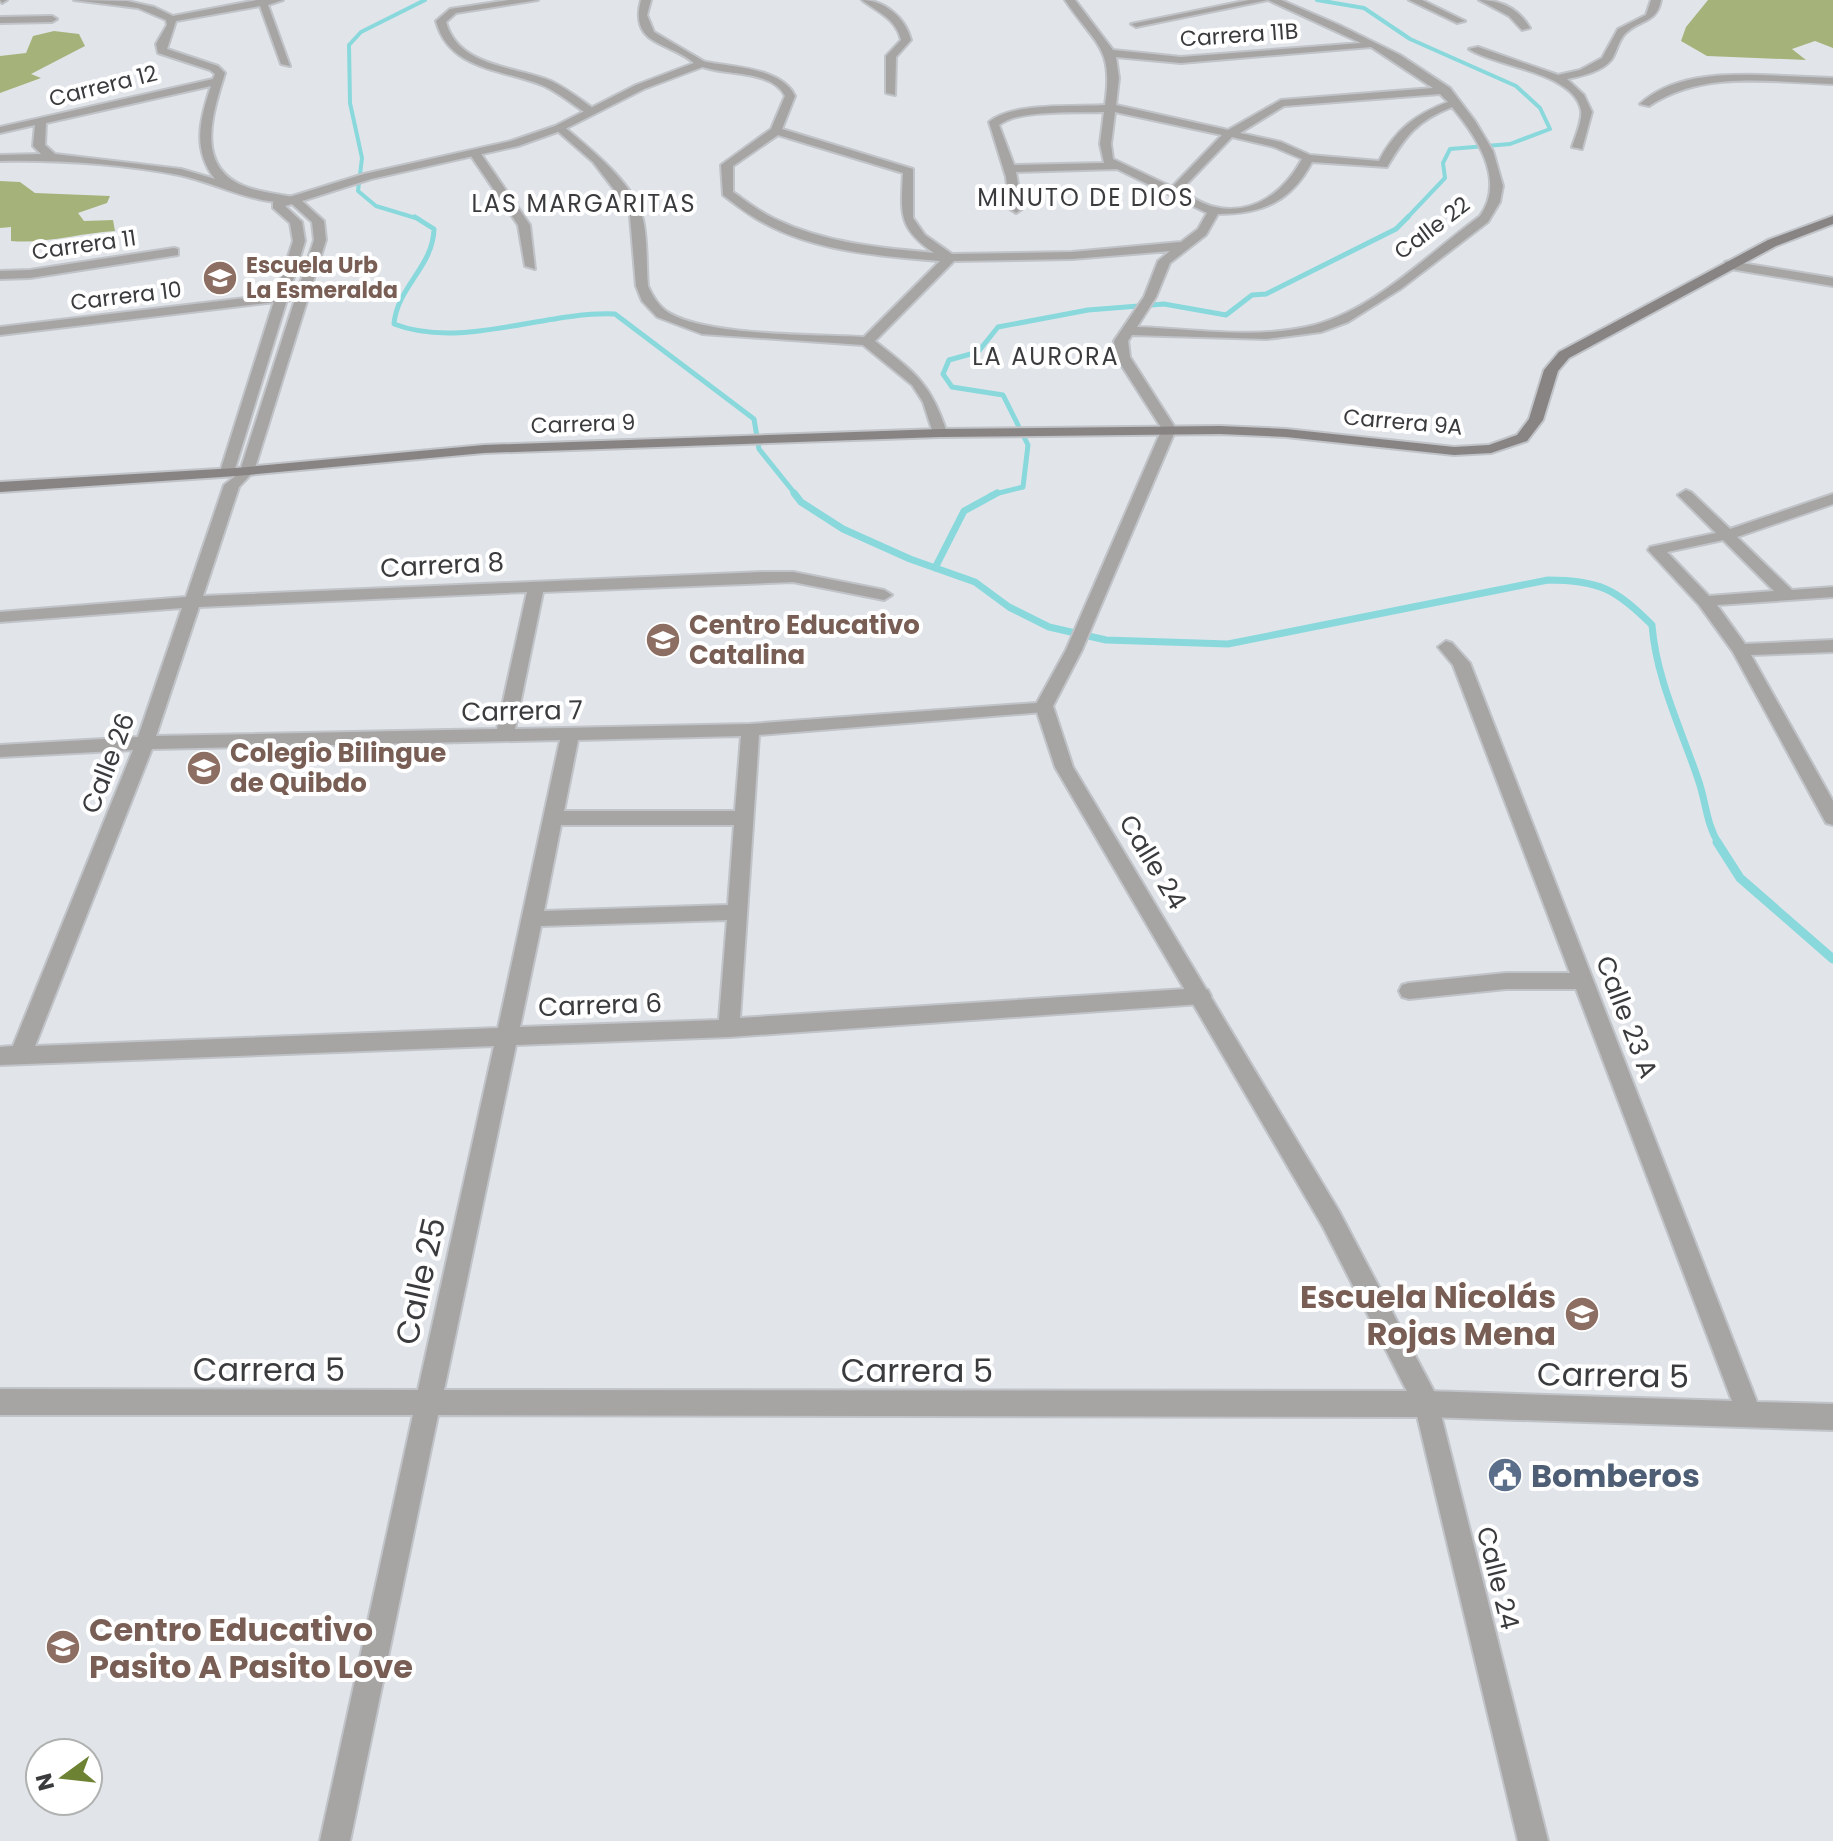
<svg xmlns="http://www.w3.org/2000/svg" width="1833" height="1841" font-family="Poppins,sans-serif">
  <style>
    .forest { fill: #a5b37b }
    .lines { fill: none; stroke-linecap: round; stroke-linejoin: round }
    .stream-far3 { stroke: #89d8dc; stroke-width: 4 }
    .stream-far2 { stroke: #89d8dc; stroke-width: 5 }
    .stream-far1 { stroke: #89d8dc; stroke-width: 7 }
    .stream { stroke: #89d8dc; stroke-width: 9 }
    .minor-casing { stroke: #c0c3c7; stroke-width: 4 }
    .tertiary-casing { stroke: #c0c3c7; stroke-width: 4 }
    .secondary-casing { stroke: #c0c3c7; stroke-width: 4 }
    .minor { fill: #a7a4a4; fill-rule: evenodd }
    .tertiary { fill: #a7a4a4; fill-rule: evenodd }
    .secondary { fill: #898484; fill-rule: evenodd }
    .labels { text-anchor: middle; dominant-baseline: central; stroke-width: 8; stroke-linejoin: round; paint-order: stroke }
    .far-street-label { font-size: 22px; fill: #3a3b3d; stroke: #fff }
    .far-education-label { font-size: 22px; font-weight: bold; fill: #785e54; stroke: #fff; text-anchor: start }
    .far-neighbourhood-label { font-size: 24px; letter-spacing: 2px; fill: #3a3b3d; stroke: #fff }
    .street-label { font-size: 26px; fill: #3a3b3d; stroke: #fff }
    .education-label { font-size: 26px; font-weight: bold; fill: #785e54; stroke: #fff; text-anchor: start }
    .near-street-label { font-size: 32px; fill: #3a3b3d; stroke: #fff }
    .near-education-label { font-size: 32px; font-weight: bold; fill: #785e54; stroke: #fff; text-anchor: end }
    .near-service-label { font-size: 32px; font-weight: bold; fill: #4e5e75; stroke: #fff; text-anchor: start }
  </style>
  <rect width="100%" height="100%" fill="#e1e5ea"/>
  <!-- forest -->
  <path class="forest" d="M 1708,0 L 1833,0 L 1833,48 L 1815,41 L 1792,49 L 1806,60 L 1707,56 L 1681,41 L 1686,27 Z
    M 54,31 L 79,34 L 85,46 L 31,74 L 41,78 L 0,93 L 0,56 L 26,53 L 33,36 Z
    M 0,181 L 20,182 L 35,193 L 110,196 L 107,203 L 78,213 L 84,221 L 113,220 L 115,231 C 80,233 46,244 11,241 L 11,227 L 0,228 Z"/>
  <g class="lines">
    <!-- stream-far3 -->
    <path class="stream-far3" d="M 1317,0 L 1364,8 L 1410,39 L 1516,86 L 1540,108 L 1550,129 L 1510,144 L 1450,149 L 1443,163 L 1445,178 L 1406,219
      M 419,219 L 376,206 L 358,191 L 362,158 L 350,103 L 349,45 L 361,32 L 425,0"/>
    <!-- stream-far2 -->
    <path class="stream-far2" d="M 415,217 L 434,229 C 433,267 397,287 394,324 C 461,350 545,311 615,314 L 754,419 L 759,449 L 796,495
      M 991,495 L 1023,487 L 1028,445 L 1003,395 L 952,387 L 943,374 L 949,360 L 978,352 L 998,327 L 1088,310 L 1164,304 L 1226,315 L 1252,295 L 1266,294 L 1396,229 L 1408,217"/>
    <!-- stream-far1 -->
    <path class="stream-far1" d="M 794,493 L 801,502 L 843,529 L 910,559 L 975,582 L 1009,607 L 1049,627 L 1106,640 L 1228,644 L 1548,580 C 1599,580 1616,589 1652,625 C 1656,678 1681,729 1698,779 C 1706,801 1706,824 1719,844
      M 935,568 L 964,511 L 997,493"/>
    <!-- stream -->
    <path class="stream" d="M 1717,842 L 1740,878 L 1833,959"/>
    <!-- minor casing -->
    <g class="minor-casing">
      <path id="minor" d="M 0,0 L 7,0 L 2,3 Z
        M 74,0 L 127,1 L 154,7 L 173,16 L 257,0 L 283,0 L 268,5 L 290,66 L 281,64 L 260,6 L 176,21 L 167,49 L 218,66 L 225,73 C 213,112 194,166 244,186 C 261,193 280,194 298,198 L 298,202 C 258,207 217,183 179,175 C 121,164 59,160 0,161 L 0,155 L 41,154 L 33,146 L 35,125 L 0,133 L 0,127 L 213,79 L 215,74 L 210,70 L 158,53 L 156,44 L 167,25 L 166,20 L 138,8 ZM 211,86 C 200,119 192,150 215,179 L 181,169 L 55,154 L 45,145 L 46,123 Z
        M 509,0 L 538,0 L 456,13 L 446,22 C 458,67 514,66 551,81 C 566,88 580,99 594,109 L 594,113 L 586,113 C 572,104 559,93 544,86 C 504,69 449,71 436,21 L 450,9 Z
        M 862,0 C 884,0 906,18 911,40 L 896,57 L 895,95 L 886,93 L 886,56 L 901,40 C 896,18 877,12 862,0 Z
        M 1065,0 L 1075,0 L 1113,50 L 1181,57 L 1361,43 L 1268,0 L 1136,27 L 1131,24 L 1249,0 L 1281,0 L 1339,25 L 1400,55 L 1450,88 L 1475,121 L 1493,151 L 1503,186 L 1500,202 L 1488,222 L 1402,288 L 1348,322 L 1321,332 L 1267,339 L 1132,335 L 1128,341 L 1130,357 L 1176,429 L 1169,433 L 1164,432 L 1116,357 L 1114,341 L 1144,297 L 1158,261 L 1170,251 L 1072,259 L 954,261 L 875,341 C 915,373 931,383 947,433 L 940,437 L 933,433 L 923,402 L 912,385 L 863,345 L 702,334 L 657,317 L 642,301 L 636,286 L 630,216 L 622,200 L 593,162 L 554,128 L 563,126 C 589,148 633,182 642,216 C 648,237 646,264 648,286 C 652,295 658,305 666,311 C 704,337 816,334 864,337 L 940,261 C 882,256 817,252 764,223 C 750,216 736,205 723,195 L 721,165 L 771,129 L 785,96 C 772,68 719,77 696,64 L 701,61 C 729,67 782,67 795,96 L 782,129 L 913,169 L 913,218 L 925,235 L 952,254 L 1072,252 L 1181,242 L 1198,229 L 1207,213 L 1117,169 L 1016,172 L 1022,209 L 1016,213 L 1010,209 L 1006,177 L 989,122 C 1012,102 1075,107 1105,105 C 1114,46 1095,45 1065,0 ZM 1371,47 L 1433,88 L 1281,100 L 1228,130 L 1116,105 L 1119,78 L 1116,57 L 1181,63 ZM 1440,94 L 1448,102 C 1416,114 1395,130 1379,161 L 1310,155 L 1281,142 L 1240,133 L 1284,106 ZM 1452,107 C 1477,137 1506,180 1480,216 C 1429,253 1377,308 1315,325 C 1258,340 1195,329 1137,327 L 1156,297 L 1170,263 L 1206,235 L 1218,214 C 1262,214 1291,202 1312,162 L 1387,167 C 1406,135 1417,121 1452,107 ZM 1104,112 L 1100,144 L 1104,163 L 1014,165 L 999,125 C 1018,109 1078,113 1104,112 ZM 1115,112 L 1222,135 L 1172,187 L 1113,159 L 1111,144 ZM 778,135 L 903,173 C 901,214 898,228 934,253 C 880,248 825,243 775,219 C 760,212 746,201 733,192 L 733,166 ZM 1232,137 L 1274,147 L 1302,159 C 1285,191 1254,216 1215,207 C 1203,205 1191,196 1180,191 Z
        M 1409,0 L 1422,0 L 1465,21 L 1457,23 Z
        M 1479,0 C 1501,0 1519,9 1530,28 L 1522,30 L 1509,16 Z
        M 1651,0 L 1661,0 C 1657,23 1641,19 1627,32 C 1619,38 1617,51 1612,59 C 1602,72 1581,76 1567,79 L 1584,95 L 1592,112 L 1582,149 L 1572,147 C 1575,137 1583,120 1581,110 C 1574,72 1496,67 1469,49 L 1478,47 L 1558,75 L 1580,70 L 1602,58 L 1618,29 L 1646,15 Z
        M 0,17 L 52,16 L 57,19 L 52,22 L 0,23 Z
        M 1761,75 L 1833,78 L 1833,84 C 1770,82 1704,70 1649,106 L 1640,104 C 1672,75 1720,74 1761,75 Z
        M 471,151 L 479,151 L 530,225 L 535,269 L 525,266 L 518,225 L 469,153 Z
        M 174,248 L 178,249 L 178,255 L 30,278 L 0,279 L 0,271 L 30,270 Z
        M 1729,261 L 1833,278 L 1833,286 L 1725,268 L 1725,262 Z
        M 304,291 L 310,295 L 309,298 L 0,335 L 0,327 Z
        M 247,467 L 254,471 L 239,487 L 203,596 L 762,572 L 793,572 L 884,590 L 892,595 L 884,600 L 793,582 L 543,592 L 515,729 L 750,724 L 1050,702 L 1053,706 L 1050,710 L 1044,712 L 759,735 L 740,1018 L 1201,988 L 1208,990 L 1211,996 L 1208,1002 L 1201,1004 L 729,1037 L 516,1045 L 444,1390 L 1427,1391 L 1732,1401 L 1576,989 L 1506,989 L 1409,999 L 1402,997 L 1399,991 L 1402,985 L 1409,983 L 1506,973 L 1570,973 L 1453,665 L 1438,647 L 1446,641 L 1452,643 L 1470,663 L 1757,1402 L 1833,1404 L 1833,1430 L 1427,1417 L 438,1415 L 350,1841 L 320,1841 L 413,1415 L 0,1415 L 0,1389 L 418,1390 L 494,1046 L 0,1065 L 0,1047 L 13,1046 L 133,750 L 0,757 L 0,745 L 138,737 L 182,608 L 0,622 L 0,612 L 186,597 L 224,485 ZM 527,592 L 497,729 L 156,736 L 199,607 ZM 741,736 L 735,811 L 564,811 L 578,740 ZM 560,740 L 498,1028 L 35,1046 L 152,749 ZM 561,825 L 734,825 L 728,905 L 544,911 ZM 727,920 L 719,1020 L 520,1027 L 541,926 Z
        M 1686,490 L 1691,492 L 1730,529 L 1833,494 L 1833,504 L 1737,537 L 1792,590 L 1833,587 L 1833,597 L 1717,605 L 1745,644 L 1833,640 L 1833,652 L 1751,655 L 1833,801 L 1833,825 L 1826,823 L 1733,652 L 1699,605 L 1648,550 L 1650,547 L 1716,533 L 1678,495 ZM 1723,540 L 1774,591 L 1709,596 L 1667,552 Z"/>
    </g>
    <!-- tertiary casing -->
    <g class="tertiary-casing">
      <path id="tertiary" d="M 641,0 L 651,0 L 647,15 L 654,32 L 705,62 L 705,66 L 644,89 L 563,130 L 518,146 L 371,179 L 302,201 L 324,221 L 326,240 L 254,471 L 247,475 L 240,471 L 314,240 L 312,222 L 292,204 L 285,206 L 302,222 L 305,241 L 234,472 L 227,476 L 222,475 L 220,472 L 293,241 L 290,223 L 273,208 L 273,202 L 364,174 L 511,141 L 555,126 L 636,85 L 694,63 C 668,41 629,46 641,0 Z
        M 1169,425 L 1176,429 L 1082,650 L 1053,706 L 1073,767 L 1339,1211 L 1436,1395 L 1548,1841 L 1518,1841 L 1415,1407 L 1323,1227 L 1055,767 L 1035,706 L 1066,650 L 1162,429 Z"/>
    </g>
    <!-- secondary casing -->
    <g class="secondary-casing">
      <path id="secondary" d="M 1833,216 L 1833,224 L 1776,246 L 1569,358 L 1558,371 L 1543,420 L 1527,441 L 1491,453 L 1454,455 L 1286,437 L 1220,434 L 940,437 L 484,453 L 236,476 L 0,492 L 0,482 L 236,468 L 484,445 L 940,429 L 1220,426 L 1286,429 L 1454,447 L 1489,445 L 1517,435 L 1529,419 L 1544,370 L 1559,352 L 1768,240 Z"/>
    </g>
    <!-- minor -->
    <use href="#minor" class="minor"/>
    <!-- tertiary -->
    <use href="#tertiary" class="tertiary"/>
    <!-- secondary -->
    <use href="#secondary" class="secondary"/>
  </g>
  <!-- icons -->
  <defs>
    <g id="school-disc" transform="scale(1.8)"><circle r="9.5" fill="#8d6e63" stroke="#fff"/><path d="M0-5L7-2L0 1L-7-2ZM-4 1L0 2.5L4 1V4Q0 6-4 4Z" fill="#fff"/></g>
    <g id="civic-disc" transform="scale(1.8)"><circle r="9.5" fill="#5c6f8a" stroke="#fff"/><path d="M-.6-6.5H3V-4.5H.6V-3L4-1V1h2V6H-6V1h2V-1L-.6-3ZM-1.2 2.5V6h2.4V2.5Z" fill="#fff"/></g>
  </defs>
  <g fill-rule="evenodd">
    <use href="#school-disc" x="220" y="278"/>
    <use href="#school-disc" x="663" y="640"/>
    <use href="#school-disc" x="204" y="768"/>
    <use href="#school-disc" x="1582" y="1314"/>
    <use href="#civic-disc" x="1505" y="1475"/>
    <use href="#school-disc" x="63" y="1647"/>
  </g>
  <g class="labels">
    <!-- far-street labels -->
    <g class="far-street-label">
      <text transform="translate(1239 35) rotate(-4)">Carrera 11B</text>
      <text transform="translate(103 86) rotate(-14)">Carrera 12</text>
      <text transform="translate(1432 228) rotate(-37)">Calle 22</text>
      <text transform="translate(84 245) rotate(-8)">Carrera 11</text>
      <text transform="translate(126 296) rotate(-7)">Carrera 10</text>
      <text transform="translate(1403 422) rotate(5)">Carrera 9A</text>
      <text transform="translate(583 424) rotate(-2)">Carrera 9</text>
    </g>
    <!-- far-education labels -->
    <g class="far-education-label">
      <text x="246" y="265">Escuela Urb<tspan x="246" dy="25">La Esmeralda</tspan></text>
    </g>
    <!-- far-neighbourhood labels -->
    <g class="far-neighbourhood-label">
      <text x="1086" y="197">MINUTO DE DIOS</text>
      <text x="584" y="203">LAS MARGARITAS</text>
      <text x="1046" y="356">LA AURORA</text>
    </g>
    <!-- street labels -->
    <g class="street-label">
      <text transform="translate(442 565) rotate(-3)">Carrera 8</text>
      <text transform="translate(522 711) rotate(-1)">Carrera 7</text>
      <text transform="translate(108 763) rotate(-69)">Calle 26</text>
      <text transform="translate(1153 862) rotate(59)">Calle 24</text>
      <text transform="translate(600 1005) rotate(-2)">Carrera 6</text>
      <text transform="translate(1627 1017) rotate(69)">Calle 23 A</text>
      <text transform="translate(1498 1578) rotate(76)">Calle 24</text>
    </g>
    <!-- education labels -->
    <g class="education-label">
      <text x="689" y="625">Centro Educativo<tspan x="689" dy="30">Catalina</tspan></text>
      <text x="230" y="753">Colegio Bilingue<tspan x="230" dy="30">de Quibdo</tspan></text>
    </g>
    <!-- near-street labels -->
    <g class="near-street-label">
      <text transform="translate(420 1281) rotate(-77)">Calle 25</text>
      <text x="269" y="1369">Carrera 5</text>
      <text x="917" y="1370">Carrera 5</text>
      <text transform="translate(1613 1375) rotate(1)">Carrera 5</text>
    </g>
    <!-- near-education labels -->
    <g class="near-education-label">
      <text x="1556" y="1296">Escuela Nicolás<tspan x="1556" dy="37">Rojas Mena</tspan></text>
      <text x="89" y="1629" text-anchor="start">Centro Educativo<tspan x="89" dy="37">Pasito A Pasito Love</tspan></text>
    </g>
    <!-- near-service labels -->
    <g class="near-service-label">
      <text x="1531" y="1475">Bomberos</text>
    </g>
  </g>
  <!-- north arrow -->
  <g transform="translate(64 1777) rotate(255)"><circle r="38" fill="#ffffff" stroke="#b0b1b1" stroke-width="2"/>
  <path d="M0-6L14 30L0 20L-14 30Z" fill="#6d8233"/>
  <text y="-12" font-size="22" font-weight="bold" text-anchor="middle" fill="#3a3b3d">N</text>
  </g>
</svg>
